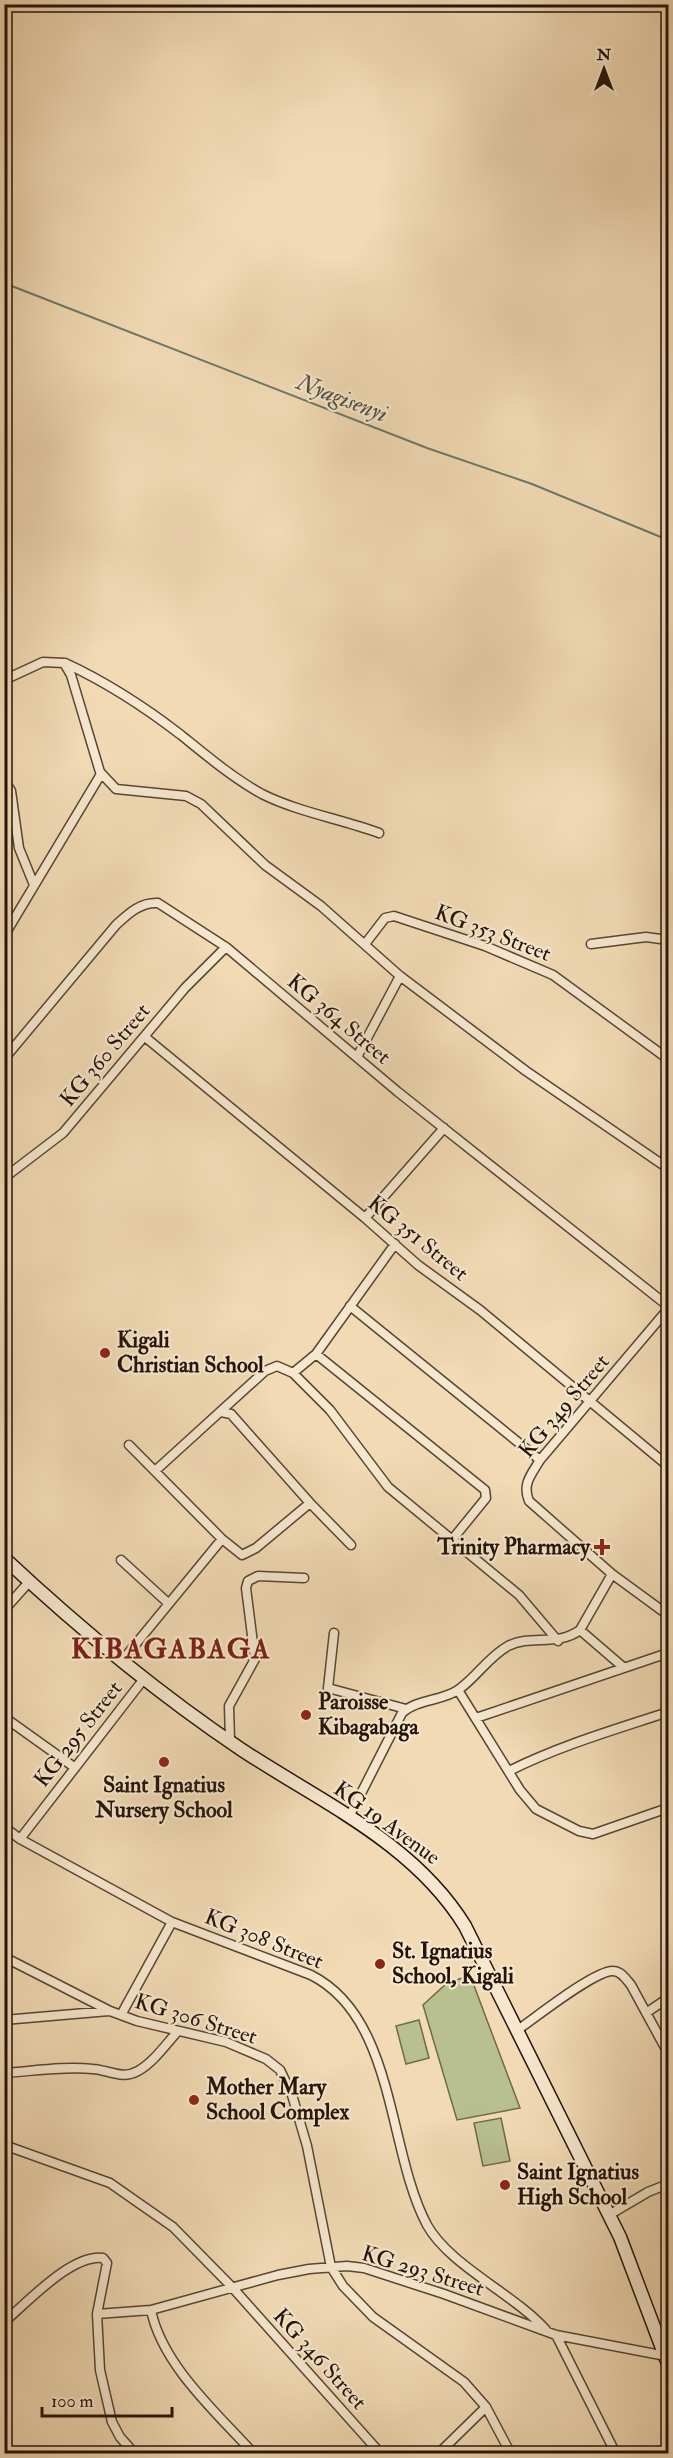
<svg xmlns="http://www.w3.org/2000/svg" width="673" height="2458" font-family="'IM FELL Double Pica',serif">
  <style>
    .green { fill: #b8c08f; stroke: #6e6a4c; stroke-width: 1.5 }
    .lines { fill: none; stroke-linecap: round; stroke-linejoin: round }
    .stream { stroke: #6b786a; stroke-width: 2 }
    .street-casing { stroke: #574534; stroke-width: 11 }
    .secondary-casing { stroke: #241309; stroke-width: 15 }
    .street { stroke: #f6e7ce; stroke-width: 8 }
    .secondary { stroke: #f6e7ce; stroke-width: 12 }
    .poi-dot { fill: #8f2418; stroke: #f6e7ce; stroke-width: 2 }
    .labels { text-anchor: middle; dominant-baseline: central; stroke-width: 4.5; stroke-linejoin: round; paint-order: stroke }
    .street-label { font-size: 22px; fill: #241309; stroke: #f6e7ce }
    .poi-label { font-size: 22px; font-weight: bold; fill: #241309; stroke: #f6e7ce; text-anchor: start }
    .water-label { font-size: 24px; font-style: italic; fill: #4e4e41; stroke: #f6e7ce }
    .district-label { font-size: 28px; font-weight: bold; letter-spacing: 1.5px; fill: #7a1f14; stroke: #f6e7ce }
  </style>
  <rect width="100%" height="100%" fill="#f1dab4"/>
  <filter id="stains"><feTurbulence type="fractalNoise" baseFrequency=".00333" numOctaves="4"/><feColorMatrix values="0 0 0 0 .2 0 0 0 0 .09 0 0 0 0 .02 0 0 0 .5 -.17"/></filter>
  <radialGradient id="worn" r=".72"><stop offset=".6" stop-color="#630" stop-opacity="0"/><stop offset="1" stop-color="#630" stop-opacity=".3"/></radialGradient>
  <!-- green -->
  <path class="green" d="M 470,1975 L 520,2108 L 457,2120 L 423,2005 L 446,1984 Z
    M 419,2020 L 429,2058 L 406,2064 L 396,2026 Z
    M 501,2118 L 510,2161 L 483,2166 L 474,2123 Z"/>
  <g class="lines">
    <!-- stream -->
    <path class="stream" d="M 4,283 L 427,448 L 532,484 L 668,540"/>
    <!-- street casing -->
    <g class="street-casing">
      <path id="street" d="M 65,663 C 104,681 146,708 181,735 C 207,756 233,778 262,794 C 298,812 341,819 379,833
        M 4,680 L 43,662 L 64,663 L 71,675 L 100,772 L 116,789 L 186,796 L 201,804 L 265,865 L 321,906 L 400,976 L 526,1071 L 666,1167
        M 4,780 L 11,791 L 19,848 L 34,885
        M 4,936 L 101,774
        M 365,944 L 385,918 L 394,916 L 485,946 L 553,975 L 668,1059
        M 591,944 L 646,937 L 668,940
        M 145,1037 L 365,1218 L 418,1265 L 480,1310 L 668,1466
        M 357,1057 L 400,976
        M 4,1059 L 116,925 C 128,914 140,902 158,903 L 226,947 L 398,1092 L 668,1306
        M 668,1082 L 666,1156 L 668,1240
        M 4,1178 L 63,1133 L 185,988 L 226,947
        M 365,1218 L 444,1128
        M 350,1306 L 540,1460
        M 316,1354 L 485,1490 L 486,1498 L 451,1541
        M 293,1373 L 316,1354 L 395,1244
        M 221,1412 L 231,1414 L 310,1503 L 351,1545
        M 129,1445 L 222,1539 L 242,1555 L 256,1548 L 310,1503
        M 155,1471 L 265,1371 L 277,1366 L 293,1373 L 330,1410 L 388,1487 L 519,1595 L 558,1641
        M 121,1560 L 168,1603
        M 612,1574 L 529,1501 C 522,1484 531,1475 540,1460 L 668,1309
        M 4,1610 L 29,1582
        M 580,1630 L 623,1667
        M 334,1633 L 328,1688 L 406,1709
        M 121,1662 L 222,1539
        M 458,1690 L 520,1790 L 536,1809 L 579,1831 L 593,1834 L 668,1808
        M 4,1717 L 74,1767
        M 476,1718 L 668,1653
        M 230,1741 L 229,1706 L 255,1659 L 246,1588 L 248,1581 L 258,1576 L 304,1578
        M 509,1771 C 561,1745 614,1730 668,1712
        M 349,1817 L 402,1713 C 417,1699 442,1701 458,1690 C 476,1678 488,1657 508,1646 C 531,1634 557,1647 580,1630 L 612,1574 L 668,1615
        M 4,1827 L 20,1839 L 172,1922 L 311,1975 C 396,2018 387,2150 427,2225 C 449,2265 514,2294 546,2330
        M 20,1839 L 143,1680
        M 4,1957 L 110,2011 L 137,2021 L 226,2042 L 266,2059 L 280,2070 L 292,2095 L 307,2146 L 331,2267 L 343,2286 L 373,2317 L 464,2382 L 486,2407 L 511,2454
        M 646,2013 L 668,1998
        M 121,2015 L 172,1922
        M 4,2020 L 109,2011
        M 516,2031 C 534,2019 595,1970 613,1971 C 621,1971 626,1979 631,1985 L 668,2053
        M 4,2073 C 34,2071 64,2066 93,2069 C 109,2070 122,2080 138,2071 C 154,2062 166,2044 178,2031
        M 4,2145 L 110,2183 L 173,2227 L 232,2287 L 381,2454
        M 609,2215 L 648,2192 L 668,2184
        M 151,2310 C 162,2365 217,2413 254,2454
        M 97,2314 L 151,2310 L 278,2275 L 309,2269 L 347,2266 L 364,2268 L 444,2294 L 556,2335 L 666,2356
        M 4,2322 C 27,2303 71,2254 103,2258 L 107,2263 L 97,2314 L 100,2370 L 112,2422 L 120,2437 L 135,2454
        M 556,2335 L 616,2454
        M 438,2454 L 486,2407"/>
    </g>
    <!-- secondary casing -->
    <g class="secondary-casing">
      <path id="secondary" d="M 4,1558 C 79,1628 157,1693 242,1750 C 321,1802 414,1843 465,1926 L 620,2237 L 668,2364"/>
    </g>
    <!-- street -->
    <use href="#street" class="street"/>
    <!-- secondary -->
    <use href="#secondary" class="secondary"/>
  </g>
  <!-- markers -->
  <g class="poi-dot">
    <circle cx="105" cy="1353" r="6"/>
    <path d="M599 1538h6v6h6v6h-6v6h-6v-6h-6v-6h6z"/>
    <circle cx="306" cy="1715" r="6"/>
    <circle cx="164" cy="1762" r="6"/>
    <circle cx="380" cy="1964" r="6"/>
    <circle cx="194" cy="2100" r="6"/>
    <circle cx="505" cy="2185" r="6"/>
  </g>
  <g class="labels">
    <!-- street labels -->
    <g class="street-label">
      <text transform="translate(493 933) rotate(21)">KG 353 Street</text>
      <text transform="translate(339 1019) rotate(40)">KG 364 Street</text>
      <text transform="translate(105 1055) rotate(-50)">KG 360 Street</text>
      <text transform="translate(418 1238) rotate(39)">KG 351 Street</text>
      <text transform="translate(564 1406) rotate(-50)">KG 349 Street</text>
      <text transform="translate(78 1734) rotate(-52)">KG 295 Street</text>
      <text transform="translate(387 1823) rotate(36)">KG 19 Avenue</text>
      <text transform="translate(264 1939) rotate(22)">KG 308 Street</text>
      <text transform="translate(196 2019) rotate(17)">KG 306 Street</text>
      <text transform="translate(423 2271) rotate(17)">KG 293 Street</text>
      <text transform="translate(320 2359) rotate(48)">KG 346 Street</text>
    </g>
    <!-- poi labels -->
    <g class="poi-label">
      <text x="117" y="1340">Kigali<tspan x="117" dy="25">Christian School</tspan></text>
      <text x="590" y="1547" text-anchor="end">Trinity Pharmacy</text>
      <text x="318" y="1702">Paroisse<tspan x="318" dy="25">Kibagabaga</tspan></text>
      <text x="164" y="1785" text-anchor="middle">Saint Ignatius<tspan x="164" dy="25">Nursery School</tspan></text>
      <text x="392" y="1951">St. Ignatius<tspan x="392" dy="25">School, Kigali</tspan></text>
      <text x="206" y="2087">Mother Mary<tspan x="206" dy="25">School Complex</tspan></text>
      <text x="517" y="2172">Saint Ignatius<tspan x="517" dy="25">High School</tspan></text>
    </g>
    <!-- water labels -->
    <g class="water-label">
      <text transform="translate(342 398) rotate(21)">Nyagisenyi</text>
    </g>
    <!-- district labels -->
    <g class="district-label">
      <text x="171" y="1649">KIBAGABAGA</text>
    </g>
  </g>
  <!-- margin -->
  <rect width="673" height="2458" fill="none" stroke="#f1dab4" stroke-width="24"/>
  <rect x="6" y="6" width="661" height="2446" fill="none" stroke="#241309" stroke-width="3"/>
  <rect x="12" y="12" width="649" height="2434" fill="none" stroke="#241309" stroke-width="1.5"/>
  <!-- north arrow -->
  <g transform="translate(604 69)" stroke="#f6e7ce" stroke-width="4.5" paint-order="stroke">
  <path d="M0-4.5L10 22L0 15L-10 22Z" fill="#241309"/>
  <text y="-9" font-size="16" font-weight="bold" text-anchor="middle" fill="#241309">N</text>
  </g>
  <!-- scale -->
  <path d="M42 2407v9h130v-9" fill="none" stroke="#241309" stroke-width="3"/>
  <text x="51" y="2407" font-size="18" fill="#241309" stroke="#f6e7ce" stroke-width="4.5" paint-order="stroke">100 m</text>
  <rect width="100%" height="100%" filter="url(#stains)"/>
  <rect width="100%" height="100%" fill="url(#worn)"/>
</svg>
